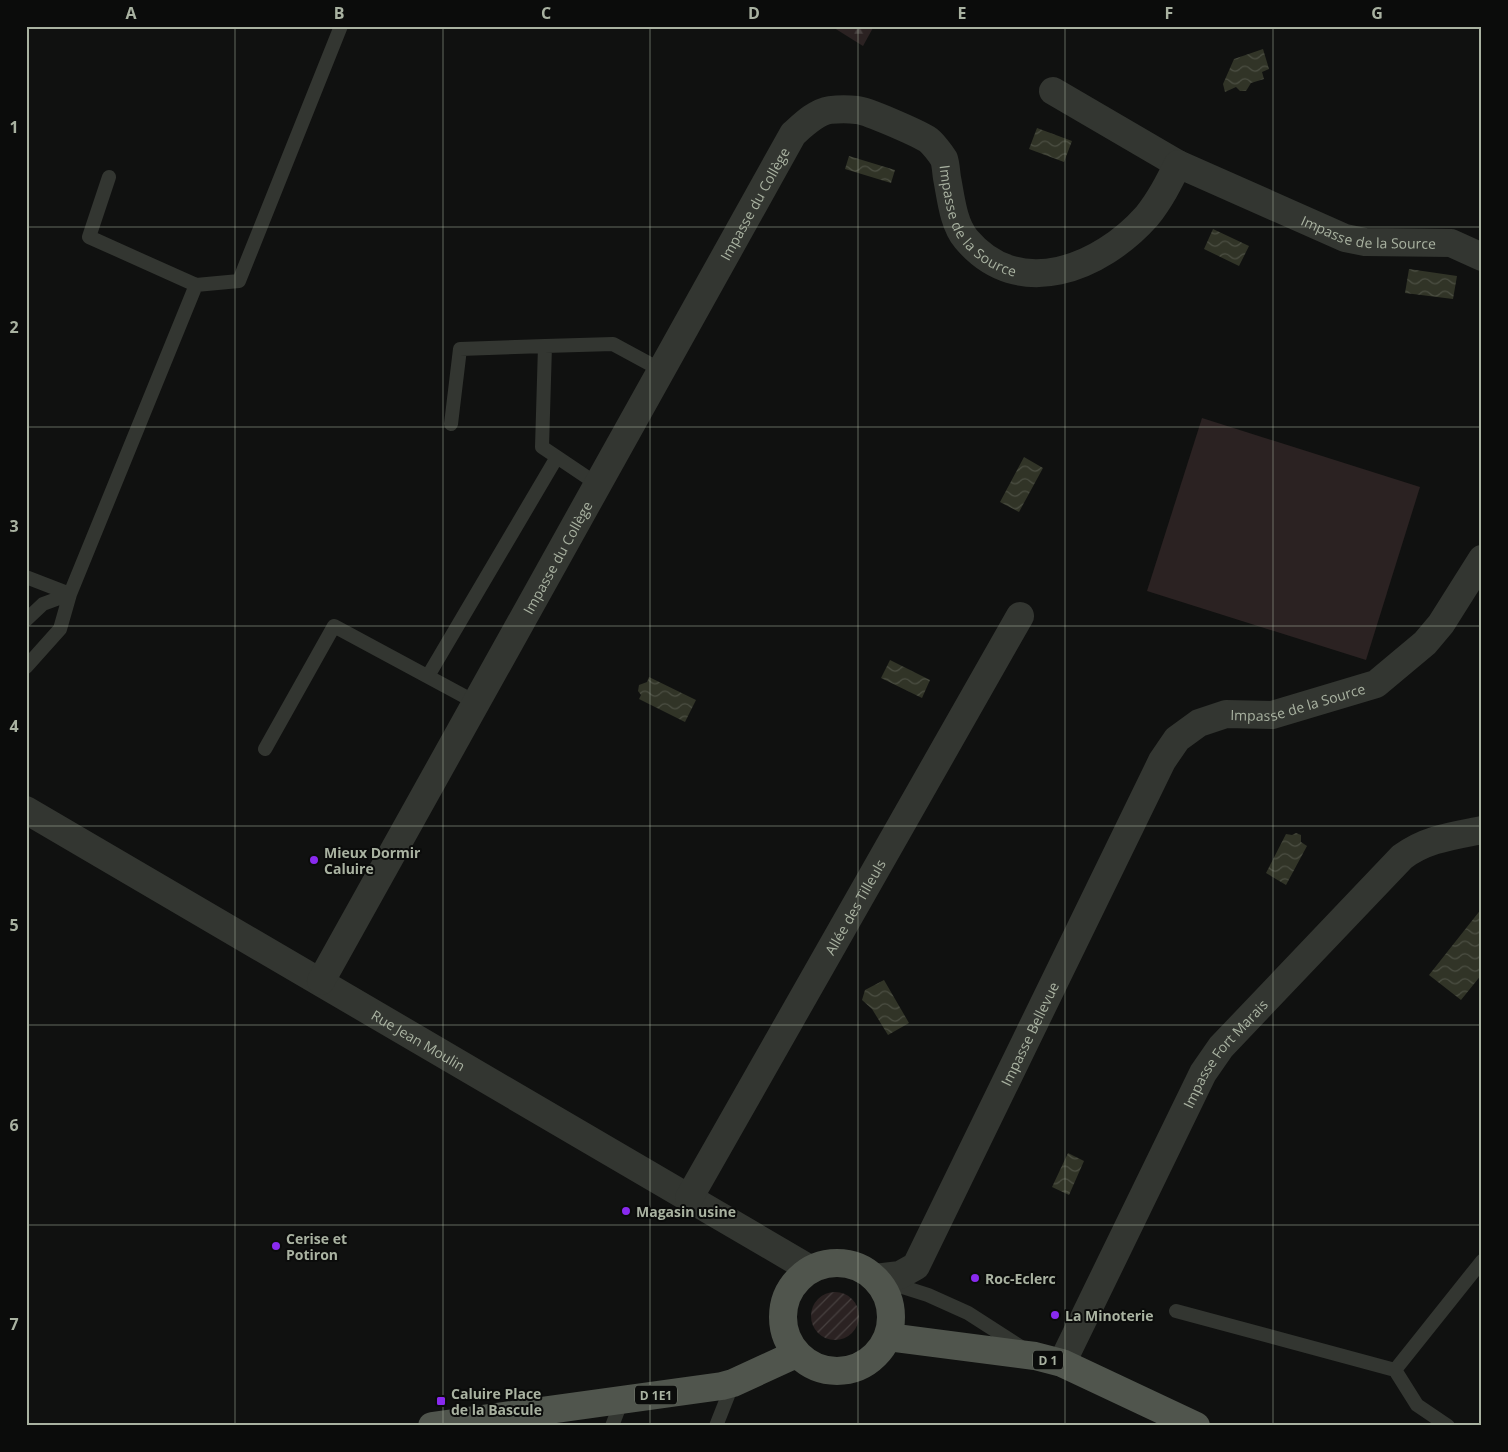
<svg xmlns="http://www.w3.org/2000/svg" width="1508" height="1452" font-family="'Open Sans',sans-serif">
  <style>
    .forest { fill: url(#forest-firs) }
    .park { fill: #2b2222 }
    .garden { fill: url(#garden-furrows) }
    .water { fill: url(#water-waves) }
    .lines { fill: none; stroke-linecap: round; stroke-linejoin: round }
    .service { stroke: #333631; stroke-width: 14 }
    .minor { stroke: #333631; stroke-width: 28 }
    .primary { stroke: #50554d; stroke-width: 28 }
    .grid { fill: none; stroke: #a9b2a1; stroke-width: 1; stroke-opacity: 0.55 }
    .poi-dot { fill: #892aef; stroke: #0b0c0b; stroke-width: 2 }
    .labels { text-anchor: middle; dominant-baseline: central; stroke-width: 4; stroke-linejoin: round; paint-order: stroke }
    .shield { fill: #0b0c0b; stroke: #7a8074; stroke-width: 1 }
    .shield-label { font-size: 12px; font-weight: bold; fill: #a9b2a1 }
    .street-label { font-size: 14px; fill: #a9b2a1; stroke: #0b0c0b }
    .poi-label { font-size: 14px; font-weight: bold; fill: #a9b2a1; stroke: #0b0c0b; text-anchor: start }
    .neatline { fill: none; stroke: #a9b2a1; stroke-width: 2 }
    .grid-label { font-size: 16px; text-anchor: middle; font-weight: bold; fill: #a9b2a1 }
  </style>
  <defs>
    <pattern id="forest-firs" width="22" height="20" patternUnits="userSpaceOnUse" patternTransform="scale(1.25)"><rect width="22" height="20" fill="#2b2222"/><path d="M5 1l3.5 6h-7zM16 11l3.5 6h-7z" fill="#47403f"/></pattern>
    <pattern id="garden-furrows" width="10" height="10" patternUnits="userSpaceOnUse" patternTransform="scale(1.25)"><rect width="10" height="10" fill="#2b2222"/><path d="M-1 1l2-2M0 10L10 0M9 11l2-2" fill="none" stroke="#47403f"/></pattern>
    <pattern id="water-waves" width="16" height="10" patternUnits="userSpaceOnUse" patternTransform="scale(1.25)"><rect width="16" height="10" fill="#313427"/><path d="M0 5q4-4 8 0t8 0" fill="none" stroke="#4c4f43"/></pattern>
  </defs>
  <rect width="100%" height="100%" fill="#101110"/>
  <!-- forest -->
  <path class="forest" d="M 831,26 L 874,26 L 863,46 Z"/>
  <!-- park -->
  <path class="park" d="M 1202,418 L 1420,487 L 1366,660 L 1147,591 Z"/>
  <!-- garden -->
  <path class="garden" d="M811 1316a24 24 0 1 1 48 0a24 24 0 1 1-48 0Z"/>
  <!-- water -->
  <path class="water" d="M 1263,49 L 1269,69 L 1262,72 L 1264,79 L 1251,83 L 1246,91 L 1240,91 L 1236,87 L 1225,92 L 1223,84 L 1234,59 Z
    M 1037,128 L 1072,141 L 1064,162 L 1029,149 Z
    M 849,156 L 895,170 L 891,183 L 845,169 Z
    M 1213,229 L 1249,246 L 1239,266 L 1204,249 Z
    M 1409,269 L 1457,276 L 1453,299 L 1405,293 Z
    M 1024,457 L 1043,468 L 1019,512 L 1000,502 Z
    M 890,660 L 930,680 L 922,698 L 881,678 Z
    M 649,677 L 696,700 L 685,722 L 639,699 L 641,695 L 638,691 L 639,685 L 647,682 Z
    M 1296,833 L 1301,835 L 1301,842 L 1307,846 L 1286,885 L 1266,873 L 1286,834 L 1292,835 Z
    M 1482,908 L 1482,974 L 1461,1000 L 1429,975 Z
    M 884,980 L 909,1023 L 888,1035 L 872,1009 L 862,1000 L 865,990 Z
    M 1068,1153 L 1084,1161 L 1069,1195 L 1052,1187 Z"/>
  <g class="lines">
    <!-- service -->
    <path class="service" d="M 109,177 L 89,237 L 196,285
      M 451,424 L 460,349 L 545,346
      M 597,484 L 542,447 L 545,346 L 613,344 L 661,370
      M 26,577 L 70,594
      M 26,620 L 43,604 L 70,594
      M 26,667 L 60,629 L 70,594 L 196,285 L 239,281 L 341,26
      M 428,676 L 557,457
      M 265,749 L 334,626 L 475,702
      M 887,1282 L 928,1295 L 968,1313 L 1024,1349
      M 1176,1311 L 1395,1370
      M 612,1426 L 622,1400
      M 716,1426 L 733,1383
      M 1448,1426 L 1417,1405 L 1395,1370 L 1482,1261"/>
    <!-- minor -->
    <g class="minor">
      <path d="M 1053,91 L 1178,164"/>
      <path id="s1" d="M 26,810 L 810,1269"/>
      <path id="s2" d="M 321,981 L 793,134 C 803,125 816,112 830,110 C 838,109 849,109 857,110 C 868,111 917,133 927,139 C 932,142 941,154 944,159 C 946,165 946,172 947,178 C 951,198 953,223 966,239 C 1019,302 1101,268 1147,216 C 1160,200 1169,182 1178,164 L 1345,238 L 1365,242 L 1451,243 L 1482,257"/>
      <path id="s3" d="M 689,1198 L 1020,616"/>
      <path id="s4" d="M 875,1278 L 900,1275 L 916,1266 L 1162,761 L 1177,739 L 1199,723 L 1226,714 L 1272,715 L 1376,684 L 1425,643 L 1441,624 L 1482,559"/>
      <path id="s5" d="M 1062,1363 L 1203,1073 L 1221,1047 L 1402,857 C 1426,839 1452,836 1482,830"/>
    </g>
    <!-- primary -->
    <path class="primary" d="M783 1317a54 54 0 1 1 108 0a54 54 0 1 1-108 0Z
      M 888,1337 L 1035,1356 L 1062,1363 L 1196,1426
      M 432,1426 L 722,1386 L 733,1383 L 796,1354"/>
  </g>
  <!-- grid -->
  <path class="grid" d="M 235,26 L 235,1426M 443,26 L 443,1426M 650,26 L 650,1426M 858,26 L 858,1426M 1065,26 L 1065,1426M 1273,26 L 1273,1426M 26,227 L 1482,227M 26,427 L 1482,427M 26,626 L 1482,626M 26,826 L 1482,826M 26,1025 L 1482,1025M 26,1225 L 1482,1225"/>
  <!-- markers -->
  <g class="poi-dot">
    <circle cx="314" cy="860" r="5"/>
    <circle cx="626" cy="1211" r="5"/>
    <circle cx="276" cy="1246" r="5"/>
    <circle cx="975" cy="1278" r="5"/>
    <circle cx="1055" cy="1315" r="5"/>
    <rect x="436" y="1396" width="10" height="10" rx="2.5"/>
  </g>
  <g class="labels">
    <!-- shield labels -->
    <g class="shield">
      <rect x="1033" y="1350.5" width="30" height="19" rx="4"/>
      <rect x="635" y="1385.5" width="42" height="19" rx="4"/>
    </g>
    <g class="shield-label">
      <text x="1048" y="1360">D 1</text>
      <text x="656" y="1395">D 1E1</text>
    </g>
    <!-- street labels -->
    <g class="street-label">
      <text stroke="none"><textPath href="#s2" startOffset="890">Impasse du Collège</textPath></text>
      <text stroke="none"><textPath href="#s2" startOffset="1219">Impasse de la Source</textPath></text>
      <text stroke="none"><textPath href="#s2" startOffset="1702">Impasse de la Source</textPath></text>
      <text stroke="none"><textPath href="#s2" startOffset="485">Impasse du Collège</textPath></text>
      <text stroke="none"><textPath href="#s4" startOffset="761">Impasse de la Source</textPath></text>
      <text stroke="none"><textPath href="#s3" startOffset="335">Allée des Tilleuls</textPath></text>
      <text stroke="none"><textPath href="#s4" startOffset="302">Impasse Bellevue</textPath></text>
      <text stroke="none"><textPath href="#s1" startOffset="455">Rue Jean Moulin</textPath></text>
      <text stroke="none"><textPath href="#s5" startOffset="351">Impasse Fort Marais</textPath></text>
    </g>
    <!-- poi labels -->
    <g class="poi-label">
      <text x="324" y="852">Mieux Dormir<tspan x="324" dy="16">Caluire</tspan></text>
      <text x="636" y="1211">Magasin usine</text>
      <text x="286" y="1238">Cerise et<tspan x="286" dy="16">Potiron</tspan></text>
      <text x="985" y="1278">Roc-Eclerc</text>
      <text x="1065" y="1315">La Minoterie</text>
      <text x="451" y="1393">Caluire Place<tspan x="451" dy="16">de la Bascule</tspan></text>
    </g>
  </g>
  <!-- border -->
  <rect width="1508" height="1452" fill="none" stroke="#0b0c0b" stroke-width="55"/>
  <rect x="28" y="28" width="1452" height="1396" class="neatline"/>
  <g class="grid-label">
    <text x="131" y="19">A</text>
    <text x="339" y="19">B</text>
    <text x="546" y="19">C</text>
    <text x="754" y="19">D</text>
    <text x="962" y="19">E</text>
    <text x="1169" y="19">F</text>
    <text x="1377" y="19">G</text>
    <text x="14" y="133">1</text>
    <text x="14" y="333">2</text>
    <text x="14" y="532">3</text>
    <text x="14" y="732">4</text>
    <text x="14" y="931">5</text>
    <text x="14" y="1131">6</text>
    <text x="14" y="1330">7</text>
  </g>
</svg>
